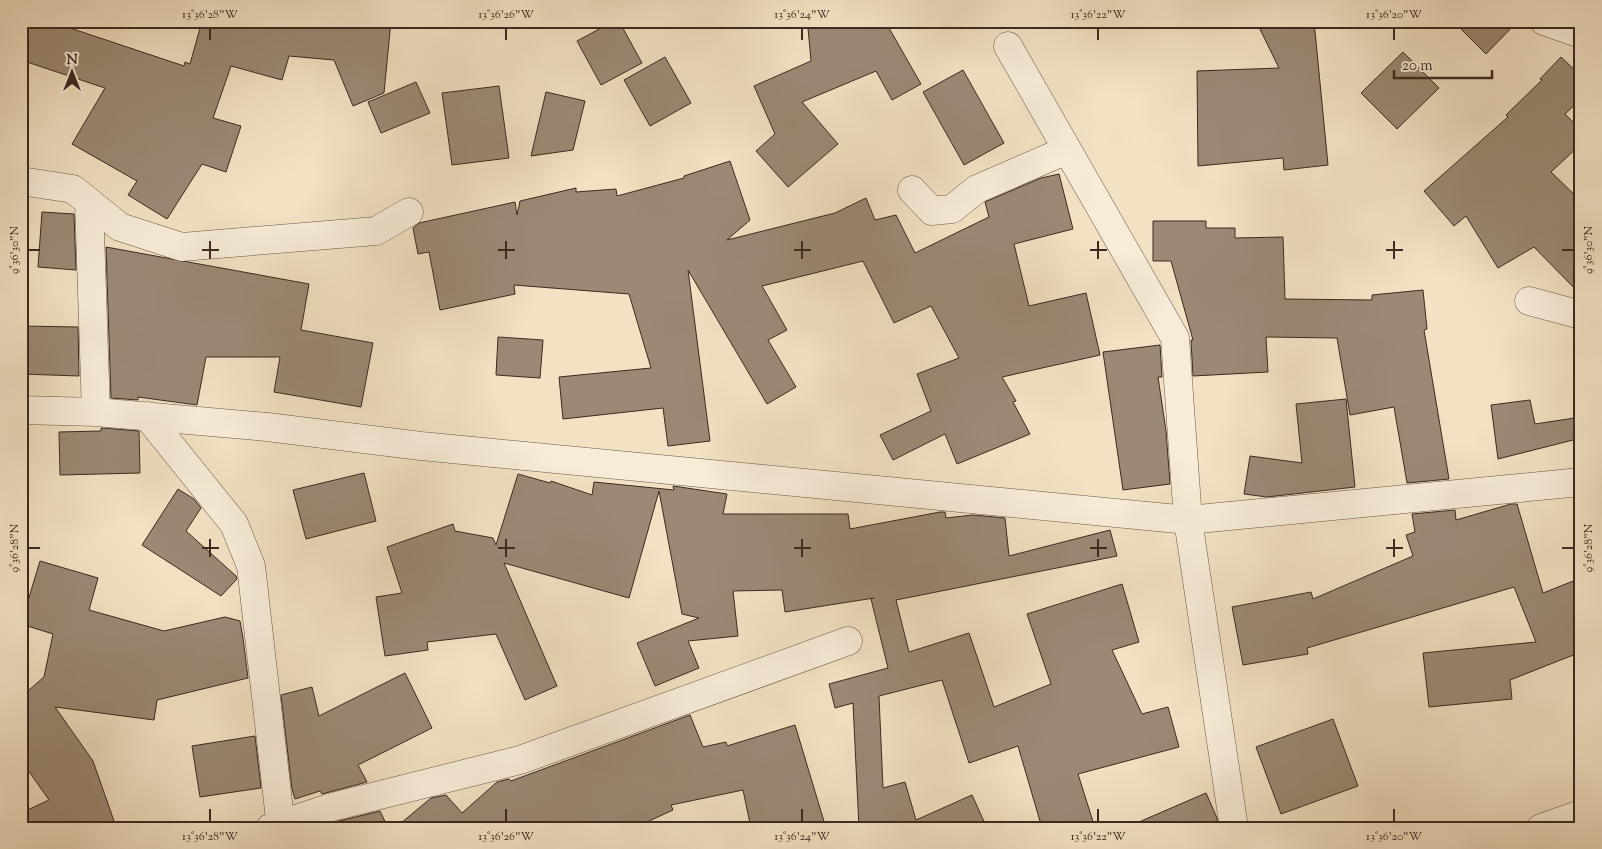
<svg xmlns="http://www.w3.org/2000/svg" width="1602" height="849" font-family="'Sorts Mill Goudy',serif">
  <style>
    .building { fill: #9b8975; stroke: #3c2921 }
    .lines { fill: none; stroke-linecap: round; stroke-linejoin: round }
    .minor-casing { stroke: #6a574a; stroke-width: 29 }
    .minor { stroke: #f7ecd8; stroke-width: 28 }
    .ticks { fill: none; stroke: #3c2921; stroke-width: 2 }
    .neatline { fill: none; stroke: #3c2921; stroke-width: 2 }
    .ticks-label { font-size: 12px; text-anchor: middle; fill: #3c2921 }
  </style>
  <rect width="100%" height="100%" fill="#f2e1c3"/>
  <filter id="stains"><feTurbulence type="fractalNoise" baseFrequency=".004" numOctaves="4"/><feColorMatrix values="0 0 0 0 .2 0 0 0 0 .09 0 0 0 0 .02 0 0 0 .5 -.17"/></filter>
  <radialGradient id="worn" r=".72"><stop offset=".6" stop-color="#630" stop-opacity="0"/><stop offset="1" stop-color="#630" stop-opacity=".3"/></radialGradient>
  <!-- building -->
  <path class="building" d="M 21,21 L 49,21 L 184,66 L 185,62 L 190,64 L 202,21 L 391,21 L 384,93 L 353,106 L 334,60 L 289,56 L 282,80 L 231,66 L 213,118 L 241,126 L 226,172 L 202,164 L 167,219 L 128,195 L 137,181 L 72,144 L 105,88 L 21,60 Z
    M 614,21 L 619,21 L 642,63 L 601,85 L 577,41 Z
    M 854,21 L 885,21 L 921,84 L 892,100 L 876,71 L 802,102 L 838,144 L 788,187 L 756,151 L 775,134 L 754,86 L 811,61 L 808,28 L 855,24 Z
    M 1256,21 L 1314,21 L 1328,165 L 1284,170 L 1283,158 L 1198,166 L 1197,71 L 1279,68 Z
    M 1453,21 L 1518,21 L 1486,54 Z
    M 1403,52 L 1439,88 L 1397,129 L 1361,93 Z
    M 665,57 L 691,103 L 650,126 L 624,80 Z
    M 1561,57 L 1581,76 L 1581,99 L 1565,114 L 1581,130 L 1581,144 L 1551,172 L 1581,201 L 1581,295 L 1534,247 L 1498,268 L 1466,216 L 1454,226 L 1424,191 L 1508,117 L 1506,115 L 1542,80 L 1540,79 Z
    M 963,70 L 1004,143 L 964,165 L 923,92 Z
    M 416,82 L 430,113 L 381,133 L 368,102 Z
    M 499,86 L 509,158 L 452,165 L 442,93 Z
    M 546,92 L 585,101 L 573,150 L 531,156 Z
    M 730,161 L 750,220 L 727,240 L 835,213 L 866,198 L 875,220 L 896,215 L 915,253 L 989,217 L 985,202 L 1041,178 L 1059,174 L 1073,229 L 1014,244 L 1029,306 L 1086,293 L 1100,355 L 1002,377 L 1016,401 L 1013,402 L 1030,434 L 957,464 L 945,434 L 893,460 L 880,435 L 931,411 L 917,374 L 959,358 L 931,306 L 894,323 L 863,261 L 762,286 L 787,330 L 768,340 L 796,387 L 767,404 L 688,270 L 710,441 L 668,446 L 663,408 L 563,419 L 559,377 L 651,368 L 629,294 L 514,285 L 515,294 L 440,310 L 429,252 L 418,254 L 413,228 L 419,223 L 515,202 L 517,215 L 520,201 L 576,188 L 576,192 L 616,189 L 617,196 L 684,178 L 684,176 Z
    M 42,212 L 74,214 L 76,270 L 38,267 Z
    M 1153,221 L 1206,221 L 1206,228 L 1235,228 L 1235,238 L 1283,237 L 1285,299 L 1372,300 L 1372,295 L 1423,290 L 1427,329 L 1424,330 L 1449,479 L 1407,483 L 1394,407 L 1350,415 L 1337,338 L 1266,337 L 1268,372 L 1193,376 L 1191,340 L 1193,340 L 1171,261 L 1153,261 Z
    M 106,247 L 309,284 L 301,330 L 373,343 L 361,407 L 274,392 L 280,357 L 206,357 L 197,405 L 138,397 L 138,400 L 111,398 Z
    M 21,326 L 78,327 L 79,376 L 21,374 Z
    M 498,337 L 543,340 L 540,378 L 496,375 Z
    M 1160,345 L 1162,377 L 1158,377 L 1166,431 L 1170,484 L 1123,490 L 1103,352 Z
    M 1346,399 L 1355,487 L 1267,497 L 1244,494 L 1250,456 L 1302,463 L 1296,404 Z
    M 1530,400 L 1535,424 L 1581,417 L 1581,438 L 1498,459 L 1491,405 Z
    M 101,428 L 139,431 L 140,473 L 60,475 L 59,432 L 101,431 Z
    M 364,473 L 376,521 L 306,539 L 293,490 Z
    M 518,474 L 550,483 L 551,481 L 592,495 L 594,482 L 674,490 L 673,486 L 727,494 L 723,514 L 848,514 L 850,529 L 940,512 L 945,512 L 946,518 L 973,515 L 1005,518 L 1009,556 L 1110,530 L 1117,556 L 896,600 L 909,652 L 969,633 L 994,707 L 1051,684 L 1027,614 L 1122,584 L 1139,642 L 1112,650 L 1142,714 L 1168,707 L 1179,747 L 1078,774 L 1095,828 L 1042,828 L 1018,746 L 969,763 L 942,680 L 879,696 L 883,788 L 905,782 L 916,820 L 972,795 L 987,828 L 859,828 L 853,703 L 835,708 L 829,684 L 888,668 L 871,599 L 874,598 L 785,612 L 782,590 L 733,591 L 738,636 L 688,641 L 699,668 L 655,686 L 637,643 L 699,618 L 682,614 L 659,491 L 629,598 L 504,563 L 557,686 L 525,700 L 496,634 L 427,642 L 428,650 L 385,656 L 376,597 L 402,593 L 387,547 L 453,524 L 455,531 L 493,538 L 496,545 Z
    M 178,489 L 194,499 L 201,508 L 186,531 L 236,576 L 237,579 L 221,596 L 142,545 Z
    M 1511,504 L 1517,504 L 1543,593 L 1581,578 L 1581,652 L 1510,680 L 1512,699 L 1429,707 L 1423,653 L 1536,642 L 1514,587 L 1307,648 L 1308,654 L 1243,665 L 1232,607 L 1311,592 L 1313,599 L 1413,556 L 1406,535 L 1415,532 L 1412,514 L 1455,510 L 1456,520 Z
    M 40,561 L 98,578 L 89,610 L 164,631 L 225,617 L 240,621 L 243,638 L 248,678 L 157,700 L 154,720 L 55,707 L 93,761 L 114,821 L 95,828 L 21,828 L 21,813 L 49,800 L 21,760 L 21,697 L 44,677 L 53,634 L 21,624 Z
    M 405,673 L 432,728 L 358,765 L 367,782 L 322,794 L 320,791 L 295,799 L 292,789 L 281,695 L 312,687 L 319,716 Z
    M 690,715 L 703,747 L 726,742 L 727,746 L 795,725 L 826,828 L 751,828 L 743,790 L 671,805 L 673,810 L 634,828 L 395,828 L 431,798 L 446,795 L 462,813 L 497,782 L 509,779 L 511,781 Z
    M 1333,719 L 1358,786 L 1281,814 L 1256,747 Z
    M 255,736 L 261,788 L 200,797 L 192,746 Z
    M 1206,793 L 1217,818 L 1218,828 L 1125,828 Z
    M 380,811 L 388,828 L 338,828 L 335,822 Z"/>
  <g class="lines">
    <!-- minor casing -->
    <g class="minor-casing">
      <path id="minor" d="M 1544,21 L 1581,34
        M 1008,46 L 1175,338 L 1188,520 L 1234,828
        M 21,181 L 73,189 L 120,227 L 182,247 L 376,231 L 409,212
        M 912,190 L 932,211 L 952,209 L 977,189 L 1067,150
        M 89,202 L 96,412
        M 1529,301 L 1581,315
        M 21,410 L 96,412 L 267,427 L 421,446 L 1188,520 L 1581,482
        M 147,416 L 234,524 L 251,566 L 281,828
        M 270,828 L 332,807 L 520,760 L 848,641
        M 1541,828 L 1581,814"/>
    </g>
    <!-- minor -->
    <use href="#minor" class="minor"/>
  </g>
  <!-- ticks -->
  <path class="ticks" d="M 210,28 L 210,40M 506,28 L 506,40M 802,28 L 802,40M 1098,28 L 1098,40M 1394,28 L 1394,40M 210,241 L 210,259M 506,241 L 506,259M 802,241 L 802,259M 1098,241 L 1098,259M 1394,241 L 1394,259M 28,250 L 40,250M 202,250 L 219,250M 498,250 L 515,250M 794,250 L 811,250M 1090,250 L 1107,250M 1386,250 L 1403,250M 1562,250 L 1574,250M 210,539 L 210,557M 506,539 L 506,557M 802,539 L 802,557M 1098,539 L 1098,557M 1394,539 L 1394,557M 28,548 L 40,548M 202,548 L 219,548M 498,548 L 515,548M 794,548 L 811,548M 1090,548 L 1107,548M 1386,548 L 1403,548M 1562,548 L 1574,548M 210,809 L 210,822M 506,809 L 506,822M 802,809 L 802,822M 1098,809 L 1098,822M 1394,809 L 1394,822"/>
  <!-- margin -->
  <rect width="1602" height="849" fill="none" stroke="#f2e1c3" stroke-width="55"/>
  <!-- north arrow -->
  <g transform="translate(72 72)" stroke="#f7ecd8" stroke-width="4" paint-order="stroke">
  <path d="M0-4L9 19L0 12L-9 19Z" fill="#3c2921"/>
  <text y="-8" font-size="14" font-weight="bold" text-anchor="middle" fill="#3c2921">N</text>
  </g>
  <!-- scale -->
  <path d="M1394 70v8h98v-8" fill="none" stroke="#3c2921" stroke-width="2.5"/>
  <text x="1402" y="70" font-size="15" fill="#3c2921" stroke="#f7ecd8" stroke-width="4" paint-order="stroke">20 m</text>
  <rect x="28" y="28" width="1546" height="794" class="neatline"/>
  <g class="ticks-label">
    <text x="210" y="18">13°36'28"W</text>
    <text x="506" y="18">13°36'26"W</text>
    <text x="802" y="18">13°36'24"W</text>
    <text x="1098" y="18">13°36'22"W</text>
    <text x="1394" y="18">13°36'20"W</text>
    <text transform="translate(14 250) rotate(-90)" y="4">9°36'30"N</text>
    <text transform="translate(1588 250) rotate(-90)" y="4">9°36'30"N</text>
    <text transform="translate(14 548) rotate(-90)" y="4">9°36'28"N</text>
    <text transform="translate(1588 548) rotate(-90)" y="4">9°36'28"N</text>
    <text x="210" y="840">13°36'28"W</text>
    <text x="506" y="840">13°36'26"W</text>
    <text x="802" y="840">13°36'24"W</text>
    <text x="1098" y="840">13°36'22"W</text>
    <text x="1394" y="840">13°36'20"W</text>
  </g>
  <rect width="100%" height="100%" filter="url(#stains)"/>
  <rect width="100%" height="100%" fill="url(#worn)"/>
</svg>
